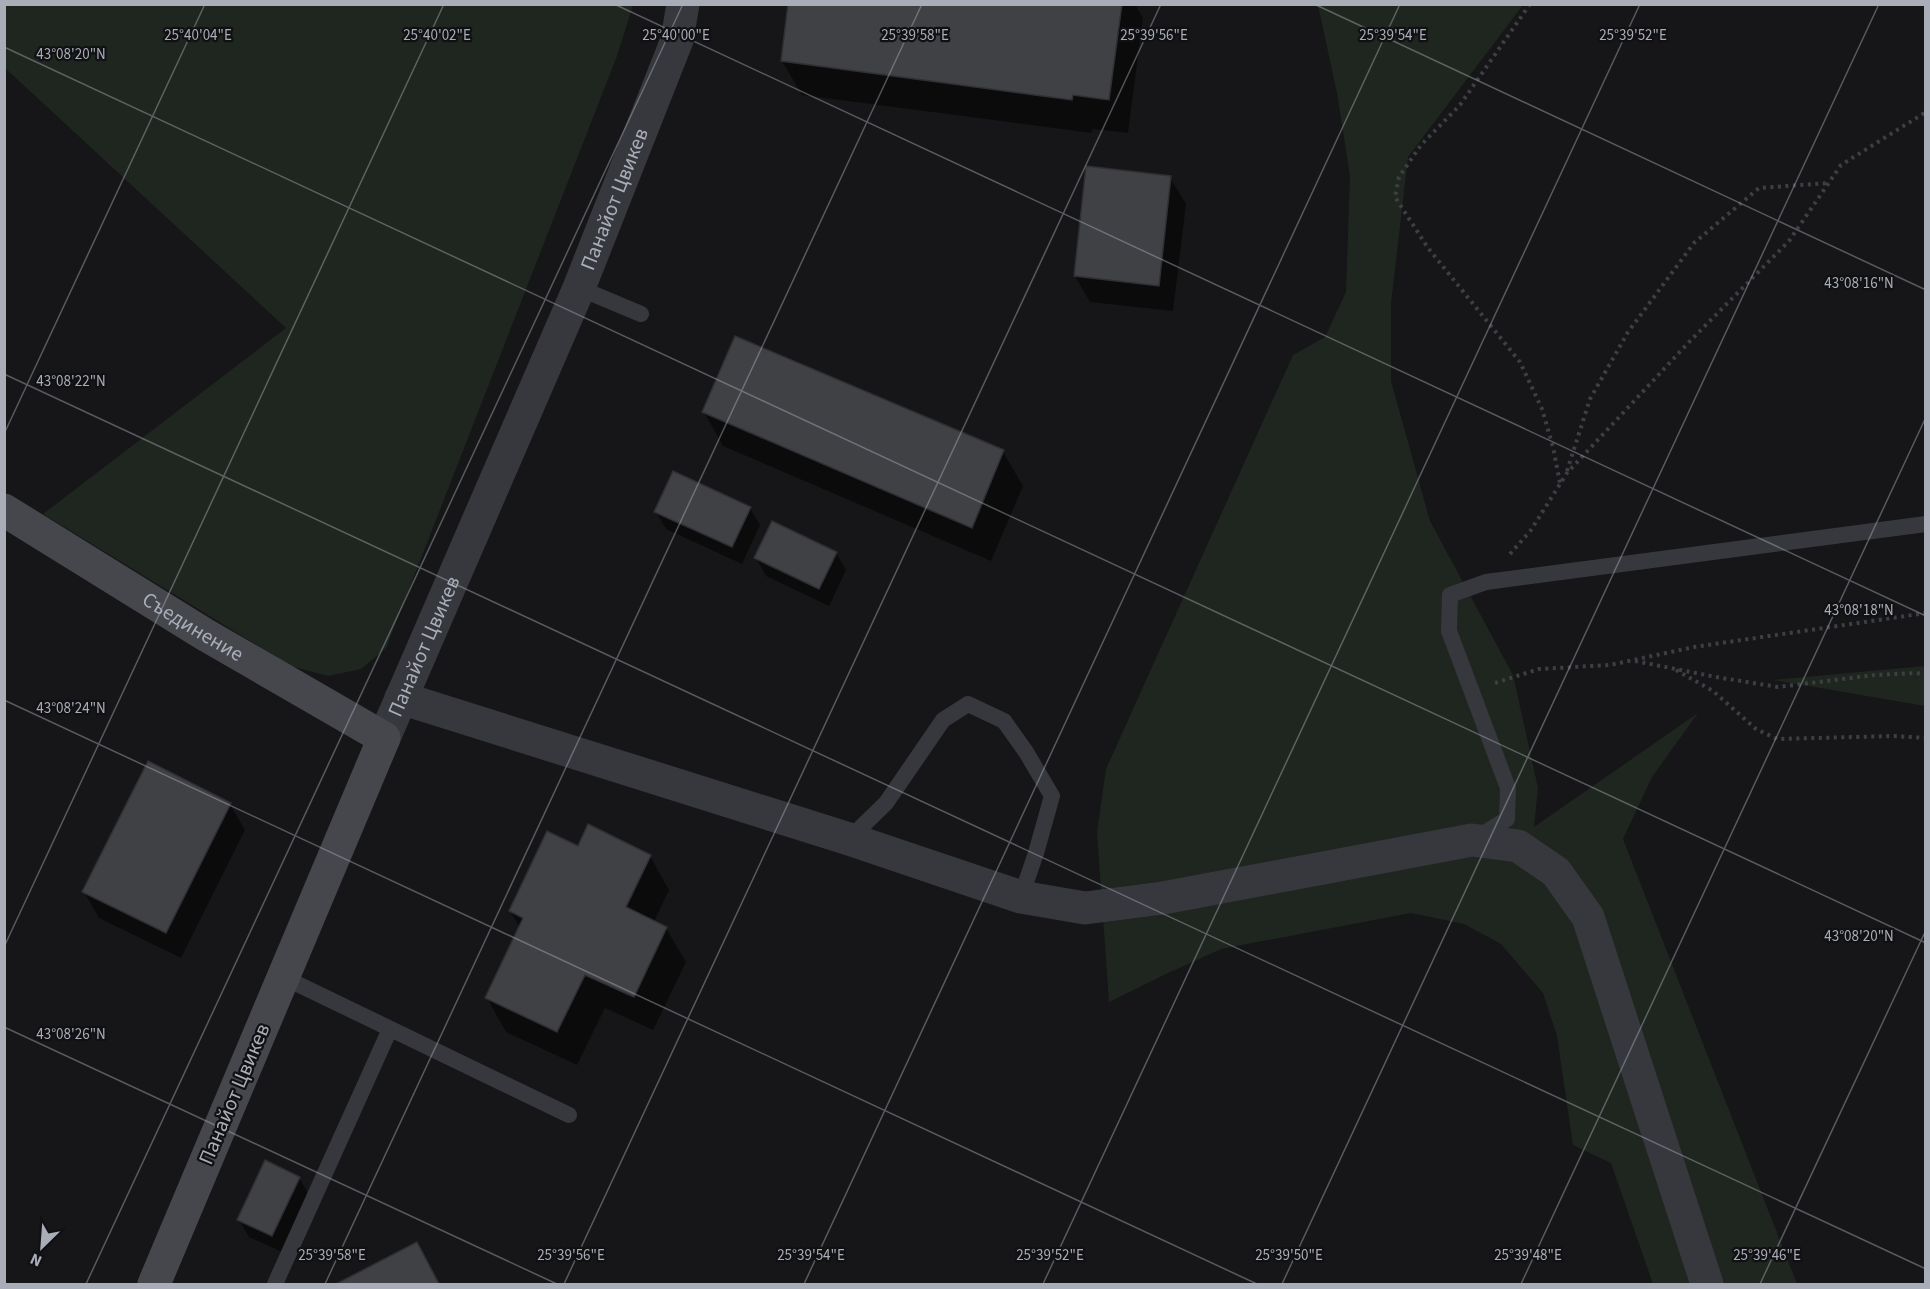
<svg xmlns="http://www.w3.org/2000/svg" width="1930" height="1289" font-family="'Source Sans 3',sans-serif">
  <style>
    .green { fill: #1e261f }
    .shadow { fill: #0007 }
    .building { fill: #404145; stroke: #303034; stroke-width: 1.5 }
    .lines { fill: none; stroke-linecap: round; stroke-linejoin: round }
    .path { stroke: #3d3f44; stroke-width: 4; stroke-dasharray: 3 4.5; stroke-linecap: butt }
    .service { stroke: #37383d; stroke-width: 16 }
    .minor { stroke: #37383d; stroke-width: 33 }
    .tertiary { stroke: #37383d; stroke-width: 33 }
    .secondary { stroke: #45474d; stroke-width: 33 }
    .ticks { fill: none; stroke: #a8adb8; stroke-width: 1.5; stroke-opacity: 0.45 }
    .labels { text-anchor: middle; dominant-baseline: central; stroke-width: 4.5; stroke-linejoin: round; paint-order: stroke }
    .street-label { font-size: 21px; fill: #a8adb8; stroke: #111113 }
    .ticks-label { font-size: 15px; text-anchor: middle; fill: #a8adb8; stroke: #111113; stroke-width: 4.5; stroke-linejoin: round; paint-order: stroke }
  </style>
  <rect width="100%" height="100%" fill="#161618"/>
  <!-- green -->
  <path class="green" d="M 4,5 L 633,5 L 617,56 L 386,648 L 361,669 L 328,676 L 291,666 L 43,514 L 286,328 L 5,68 Z
    M 1318,5 L 1523,5 L 1408,157 L 1391,304 L 1391,381 L 1430,521 L 1513,675 L 1538,788 L 1534,827 L 1698,713 L 1652,777 L 1623,839 L 1797,1284 L 1653,1284 L 1611,1163 L 1573,1145 L 1557,1036 L 1543,993 L 1501,944 L 1464,924 L 1411,913 L 1221,949 L 1166,974 L 1109,1002 L 1097,832 L 1106,769 L 1293,355 L 1325,337 L 1346,292 L 1350,176 L 1337,93 Z
    M 1925,666 L 1925,706 L 1773,680 Z"/>
  <!-- shadow -->
  <path class="shadow" d="M 790,4 L 1135,4 L 1143,18 L 1128,133 L 1092,129 L 1092,133 L 802,95 L 782,61 Z
    M 1170,178 L 1186,204 L 1173,311 L 1090,302 L 1075,276 Z
    M 704,412 L 1003,452 L 1023,486 L 991,561 L 723,446 Z
    M 750,508 L 760,525 L 742,564 L 666,529 L 656,512 Z
    M 836,553 L 846,570 L 829,606 L 766,576 L 756,558 Z
    M 230,804 L 245,830 L 181,958 L 99,918 L 84,892 Z
    M 578,848 L 650,856 L 669,890 L 654,922 L 666,928 L 686,962 L 653,1030 L 605,1008 L 577,1065 L 506,1032 L 487,998 L 520,928 L 510,911 Z
    M 299,1178 L 309,1195 L 282,1252 L 249,1237 L 239,1220 Z
    M 431,1270 L 439,1284 L 340,1284 Z"/>
  <!-- building -->
  <path class="building" d="M 788,4 L 1122,4 L 1109,100 L 1073,95 L 1072,100 L 781,61 Z
    M 1086,166 L 1171,176 L 1159,286 L 1074,276 Z
    M 735,336 L 1004,450 L 972,528 L 702,412 Z
    M 673,471 L 751,507 L 732,547 L 654,512 Z
    M 772,521 L 837,552 L 819,589 L 754,558 Z
    M 148,761 L 231,803 L 166,933 L 82,892 Z
    M 588,824 L 651,855 L 626,907 L 667,927 L 634,997 L 585,975 L 557,1032 L 485,998 L 523,918 L 509,911 L 547,831 L 578,846 Z
    M 265,1160 L 300,1177 L 272,1236 L 237,1220 Z
    M 417,1242 L 439,1284 L 339,1284 L 338,1283 Z"/>
  <g class="lines">
    <!-- path -->
    <path class="path" d="M 1530,4 L 1460,105 L 1421,145 L 1399,177 L 1395,197 L 1428,248 L 1520,362 L 1542,409 L 1553,447 L 1560,483
      M 1567,471 L 1590,399 L 1628,332 L 1694,243 L 1759,188 L 1829,183
      M 1510,554 L 1531,530 L 1567,473 L 1690,341 L 1789,241 L 1841,165 L 1926,112
      M 1635,661 L 1716,677 L 1778,687 L 1875,675 L 1915,673 L 1926,674
      M 1676,670 L 1713,691 L 1756,729 L 1777,739 L 1894,736 L 1926,738
      M 1495,683 L 1539,669 L 1610,665 L 1694,647 L 1926,613"/>
    <!-- service -->
    <path class="service" d="M 579,288 L 641,314
      M 1476,838 L 1507,819 L 1508,788 L 1449,631 L 1450,595 L 1486,582 L 1926,524
      M 849,839 L 886,803 L 943,720 L 968,704 L 1004,721 L 1026,752 L 1052,796 L 1036,853 L 1021,897
      M 283,977 L 569,1115
      M 275,1284 L 390,1029"/>
    <!-- minor -->
    <path class="minor" d="M 401,698 L 849,839 L 1021,897 L 1085,908 L 1163,898 L 1472,840 L 1518,846 L 1556,872 L 1588,917 L 1707,1284"/>
    <!-- tertiary -->
    <path class="tertiary" id="s1" d="M 384,738 L 579,288 L 677,40 L 683,4"/>
    <!-- secondary -->
    <path class="secondary" id="s2" d="M 4,510 L 204,634 L 384,738 L 154,1284"/>
  </g>
  <!-- ticks -->
  <path class="ticks" d="M 614,4 L 1926,616M 1314,4 L 1926,290M 4,47 L 1926,943M 4,374 L 1926,1269M 4,434 L 205,4M 4,700 L 1257,1284M 4,947 L 444,4M 4,1027 L 557,1284M 86,1284 L 683,4M 325,1284 L 922,4M 564,1284 L 1161,4M 804,1284 L 1400,4M 1043,1284 L 1640,4M 1282,1284 L 1879,4M 1521,1284 L 1926,417M 1760,1284 L 1926,930"/>
  <g class="labels">
    <!-- street labels -->
    <g class="street-label">
      <text stroke="none"><textPath href="#s1" startOffset="586">Панайот Цвикев</textPath></text>
      <text stroke="none"><textPath href="#s2" startOffset="222">Съединение</textPath></text>
      <text stroke="none"><textPath href="#s1" startOffset="100">Панайот Цвикев</textPath></text>
      <text transform="translate(234 1094) rotate(-67)">Панайот Цвикев</text>
    </g>
  </g>
  <g class="ticks-label">
    <text x="198" y="40">25°40'04"E</text>
    <text x="437" y="40">25°40'02"E</text>
    <text x="676" y="40">25°40'00"E</text>
    <text x="915" y="40">25°39'58"E</text>
    <text x="1154" y="40">25°39'56"E</text>
    <text x="1633" y="40">25°39'52"E</text>
    <text x="1393" y="40">25°39'54"E</text>
    <text x="71" y="59">43°08'20"N</text>
    <text x="1859" y="288">43°08'16"N</text>
    <text x="71" y="386">43°08'22"N</text>
    <text x="1859" y="615">43°08'18"N</text>
    <text x="71" y="713">43°08'24"N</text>
    <text x="1859" y="941">43°08'20"N</text>
    <text x="71" y="1039">43°08'26"N</text>
    <text x="332" y="1260">25°39'58"E</text>
    <text x="571" y="1260">25°39'56"E</text>
    <text x="811" y="1260">25°39'54"E</text>
    <text x="1050" y="1260">25°39'52"E</text>
    <text x="1289" y="1260">25°39'50"E</text>
    <text x="1528" y="1260">25°39'48"E</text>
    <text x="1767" y="1260">25°39'46"E</text>
  </g>
  <!-- border -->
  <rect width="1930" height="1289" fill="none" stroke="#a8adb8" stroke-width="12"/>
  <!-- north arrow -->
  <g transform="translate(42 1247) rotate(205)" stroke="#111113" stroke-width="4.5" paint-order="stroke">
  <path d="M0-4.5L10 22L0 15L-10 22Z" fill="#a8adb8"/>
  <text y="-9" font-size="16" font-weight="bold" text-anchor="middle" fill="#a8adb8">N</text>
  </g>
</svg>
